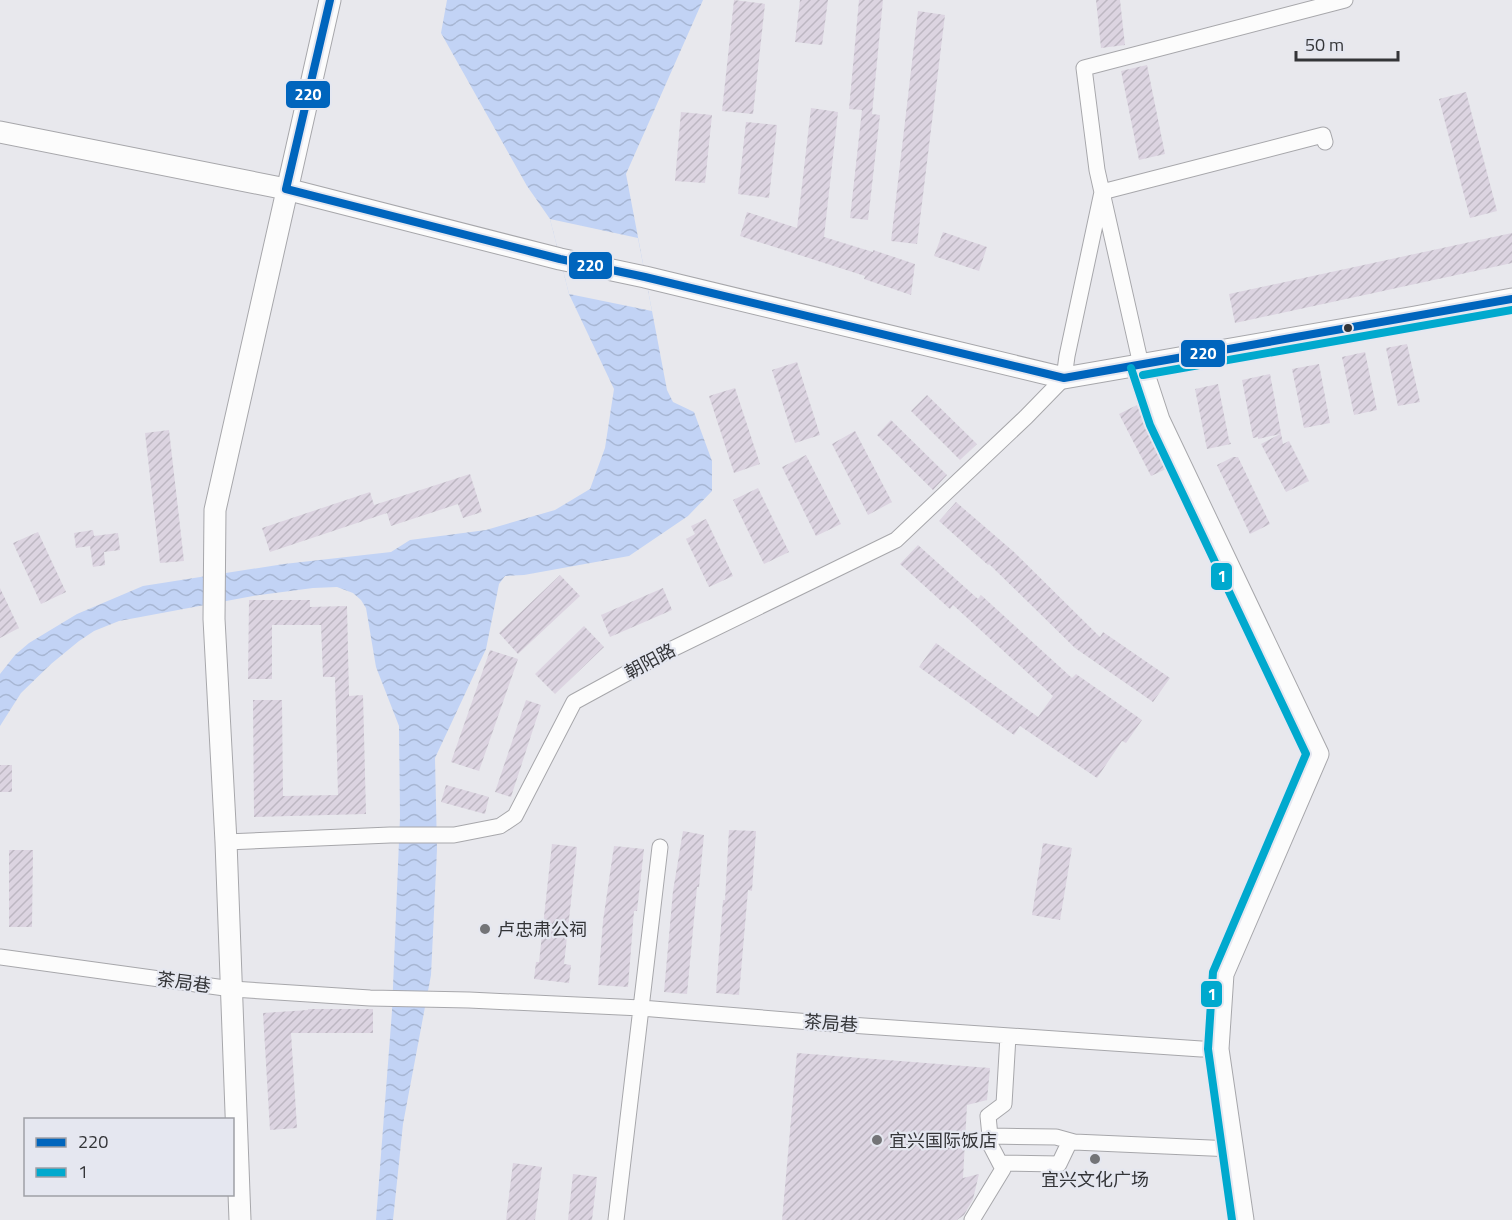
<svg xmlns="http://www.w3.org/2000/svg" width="1512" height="1220" font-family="'Titillium Web','Noto Sans SC',sans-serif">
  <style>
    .water { fill: url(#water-waves) }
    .pier { fill: #e8e8ed }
    .building { fill: url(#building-hatch) }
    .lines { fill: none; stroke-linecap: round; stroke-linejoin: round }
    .street-casing { stroke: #a7a7ab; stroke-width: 17 }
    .secondary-casing { stroke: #a7a7ab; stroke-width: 23 }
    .street { stroke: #fcfcfc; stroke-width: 15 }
    .secondary { stroke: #fcfcfc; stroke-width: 21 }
    .bus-1-casing { stroke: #e5e7f0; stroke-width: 12 }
    .bus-2-casing { stroke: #e5e7f0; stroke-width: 12 }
    .bus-1 { stroke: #0065bd; stroke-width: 8 }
    .bus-2 { stroke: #00a9ce; stroke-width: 8 }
    .bus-dot { fill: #343538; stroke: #e5e7f0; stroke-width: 2 }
    .poi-dot { fill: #737477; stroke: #e5e7f0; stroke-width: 2 }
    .labels { text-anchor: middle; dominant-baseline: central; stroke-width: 4.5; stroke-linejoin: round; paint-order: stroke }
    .street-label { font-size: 18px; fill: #343538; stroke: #e5e7f0 }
    .poi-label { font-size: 18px; fill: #343538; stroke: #e5e7f0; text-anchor: start }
    .line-badge { stroke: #e5e7f0; stroke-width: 2 }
    .badge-label { font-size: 16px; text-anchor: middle; font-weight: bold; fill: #fff }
  </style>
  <defs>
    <pattern id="water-waves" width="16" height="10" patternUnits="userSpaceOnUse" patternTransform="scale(1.5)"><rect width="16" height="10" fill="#c2d3f5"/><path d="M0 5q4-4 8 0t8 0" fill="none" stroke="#a7b6d3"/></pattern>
    <pattern id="building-hatch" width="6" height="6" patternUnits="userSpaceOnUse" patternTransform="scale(1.5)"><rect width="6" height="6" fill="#dcd4e1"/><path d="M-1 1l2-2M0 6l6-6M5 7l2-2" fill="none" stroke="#bdb7c2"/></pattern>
  </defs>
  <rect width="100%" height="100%" fill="#e8e8ed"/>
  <!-- water -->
  <path class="water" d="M 447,0 L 703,0 L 626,174 L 667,390 L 673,402 L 694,412 L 712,461 L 712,491 L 688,516 L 629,556 L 524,575 L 505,576 L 499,584 L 486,649 L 435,758 L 437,849 L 431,975 L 403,1124 L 393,1220 L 376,1220 L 392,1011 L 400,817 L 399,726 L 376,667 L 366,608 L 361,600 L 353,593 L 337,587 L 313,588 L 253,596 L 119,621 L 94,631 L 79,641 L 51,664 L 21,693 L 0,726 L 0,674 L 15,655 L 29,643 L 77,614 L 143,586 L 284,564 L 391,552 L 410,540 L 486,530 L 555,510 L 590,489 L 605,448 L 614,389 L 569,294 L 550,219 L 527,186 L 441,33 Z"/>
  <!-- pier -->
  <path class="pier" d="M 550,219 L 638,238 L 652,311 L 569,294 Z"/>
  <!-- building -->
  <path class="building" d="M 734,0 L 765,4 L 753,114 L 722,111 Z
    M 800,0 L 828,0 L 822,45 L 795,42 Z
    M 859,0 L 883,0 L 872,114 L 880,115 L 868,220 L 850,218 L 862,110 L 849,109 Z
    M 1096,0 L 1120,0 L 1125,45 L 1101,48 Z
    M 918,11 L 945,15 L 917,244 L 891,241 Z
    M 1147,65 L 1165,154 L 1139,160 L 1121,71 Z
    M 1466,92 L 1497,211 L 1470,218 L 1439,99 Z
    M 811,108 L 838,112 L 824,237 L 873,252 L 873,250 L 915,264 L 911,295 L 864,279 L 865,276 L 740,236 L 747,212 L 797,228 Z
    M 681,112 L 712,115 L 705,183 L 675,181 Z
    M 746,122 L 777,125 L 769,198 L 738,194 Z
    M 943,232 L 987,247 L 979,271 L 934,256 Z
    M 1512,233 L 1512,263 L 1235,323 L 1229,294 Z
    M 1407,344 L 1420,402 L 1398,406 L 1386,348 Z
    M 1365,352 L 1377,410 L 1354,415 L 1342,357 Z
    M 797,362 L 820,435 L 795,443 L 772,370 Z
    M 1319,364 L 1330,423 L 1304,428 L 1292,369 Z
    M 1270,374 L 1283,444 L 1289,441 L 1309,481 L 1286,492 L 1261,444 L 1280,434 L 1258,439 L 1258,437 L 1253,438 L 1242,380 Z
    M 1218,384 L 1229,440 L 1231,444 L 1207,449 L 1195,389 Z
    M 735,388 L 760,464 L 734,473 L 709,396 Z
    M 927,395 L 977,444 L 960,460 L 911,411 Z
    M 1137,405 L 1168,468 L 1151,476 L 1119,414 Z
    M 891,420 L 947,475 L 933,490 L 877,435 Z
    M 169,430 L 184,561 L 160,563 L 145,433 Z
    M 855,431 L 892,502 L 868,515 L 832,444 Z
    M 806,455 L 841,524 L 816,536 L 782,467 Z
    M 1233,457 L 1238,457 L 1270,524 L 1250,534 L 1217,465 Z
    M 470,474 L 482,512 L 463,518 L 458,504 L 391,526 L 387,513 L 270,552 L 262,528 L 370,492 L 374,505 Z
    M 758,488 L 789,552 L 764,564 L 733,500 Z
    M 956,502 L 1014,552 L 1100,637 L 1103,632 L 1170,678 L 1153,702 L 1075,648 L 989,564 L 988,565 L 939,521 Z
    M 706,519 L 733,576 L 709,587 L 686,539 L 695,534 L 691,526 Z
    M 93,530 L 94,536 L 118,533 L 120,550 L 104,552 L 105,565 L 93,567 L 90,546 L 76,548 L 74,533 Z
    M 38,532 L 66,592 L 41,604 L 13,543 Z
    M 918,545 L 978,599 L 981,595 L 1072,678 L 1076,674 L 1142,720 L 1126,743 L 1122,741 L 1097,778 L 1020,726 L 1014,735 L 919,667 L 936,643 L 1038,717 L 1053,696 L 953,605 L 950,609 L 900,564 Z
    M 560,575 L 580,596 L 518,654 L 499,633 Z
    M 0,588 L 19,628 L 0,638 Z
    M 663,588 L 672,610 L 610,637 L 601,615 Z
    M 249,600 L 310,600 L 310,607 L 347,606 L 349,696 L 363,695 L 366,814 L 254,817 L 253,700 L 282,700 L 283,796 L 338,795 L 335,677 L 323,677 L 321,625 L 272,625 L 272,679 L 248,679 Z
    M 584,626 L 604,647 L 555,694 L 535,674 Z
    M 490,650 L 518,659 L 479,771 L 451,762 Z
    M 526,700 L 541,705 L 511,797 L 495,792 Z
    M 0,765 L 12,765 L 12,792 L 0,792 Z
    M 446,785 L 489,797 L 485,814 L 441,802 Z
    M 729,830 L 756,831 L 752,891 L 748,890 L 739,995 L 716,993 L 723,900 L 725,900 Z
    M 683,831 L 704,835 L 699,887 L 697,887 L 687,994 L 664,992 L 673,891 Z
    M 1043,843 L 1072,848 L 1060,920 L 1032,915 Z
    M 552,844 L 577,847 L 564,964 L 571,965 L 569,983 L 534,979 L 536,962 L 539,962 Z
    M 614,846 L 644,849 L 637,911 L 634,911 L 628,987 L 598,985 L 603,921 Z
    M 9,850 L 33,850 L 32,927 L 9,927 Z
    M 308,1009 L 373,1009 L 373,1033 L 291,1033 L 297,1128 L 270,1130 L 263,1013 L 308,1010 Z
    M 797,1053 L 990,1068 L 987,1100 L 967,1105 L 963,1178 L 979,1174 L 973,1199 L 964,1215 L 957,1220 L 782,1220 Z
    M 513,1163 L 542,1167 L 535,1220 L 506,1220 Z
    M 573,1174 L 597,1177 L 592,1220 L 568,1220 Z"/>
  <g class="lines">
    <!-- street casing -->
    <g class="street-casing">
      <path id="street" d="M 1141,365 L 1097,170 L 1084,68 L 1345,0
        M 226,842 L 390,835 L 454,835 L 500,826 L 515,816 L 574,702 L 662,654 L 896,540 L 1026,417 L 1064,378 L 1067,356 L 1102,192 L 1323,135 L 1325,142
        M 0,957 L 232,989 L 370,998 L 469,1000 L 641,1008 L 835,1024 L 1201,1049 L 1218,1049
        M 990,1136 L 1056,1137 L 1074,1142 L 1233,1149
        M 1000,1163 L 1059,1164 L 1070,1141
        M 616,1220 L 660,847
        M 972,1220 L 1003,1169 L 991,1146 L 988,1116 L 1004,1104 L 1008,1036"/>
    </g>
    <!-- secondary casing -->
    <g class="secondary-casing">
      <path id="secondary" d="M 0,132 L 286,189 L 560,259 L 645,277 L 1064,378 L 1415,317 L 1512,299
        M 1141,365 L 1159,420 L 1318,754 L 1223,974 L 1218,1049 L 1243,1220
        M 240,1220 L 226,842 L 214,619 L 215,510 L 330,0"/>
    </g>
    <!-- street -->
    <use href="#street" class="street"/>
    <!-- secondary -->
    <use href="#secondary" class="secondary"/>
    <!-- bus-1 casing -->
    <g class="bus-1-casing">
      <path id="bus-1" d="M 286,189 L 560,259 L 645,277 L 1064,378 L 1512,299
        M 286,189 L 330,0"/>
    </g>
    <!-- bus-2 casing -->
    <g class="bus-2-casing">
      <path id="bus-2" d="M 1131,368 L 1150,425 L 1306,754 L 1213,972 L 1208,1049 L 1232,1220
        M 1143,375 L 1512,310"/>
    </g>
    <!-- bus-1 -->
    <use href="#bus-1" class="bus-1"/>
    <!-- bus-2 -->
    <use href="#bus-2" class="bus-2"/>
  </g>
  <!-- markers -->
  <circle class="bus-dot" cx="1348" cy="328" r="5"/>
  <g class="poi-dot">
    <circle cx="485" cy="929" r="6"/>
    <circle cx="877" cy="1140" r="6"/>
    <circle cx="1095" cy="1159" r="6"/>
  </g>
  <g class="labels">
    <!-- street labels -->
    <g class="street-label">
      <text transform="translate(650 661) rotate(-28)">朝阳路</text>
      <text transform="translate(184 982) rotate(8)">茶局巷</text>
      <text transform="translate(831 1023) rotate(4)">茶局巷</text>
    </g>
    <!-- poi labels -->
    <g class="poi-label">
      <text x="497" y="929">卢忠肃公祠</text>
      <text x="889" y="1140">宜兴国际饭店</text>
      <text x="1095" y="1179" text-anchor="middle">宜兴文化广场</text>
    </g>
  </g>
  <g class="line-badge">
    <rect x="285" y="80" width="46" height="29" rx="6" fill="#0065bd"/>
    <rect x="568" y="251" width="45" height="29" rx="6" fill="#0065bd"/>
    <rect x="1180" y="339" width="46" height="29" rx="6" fill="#0065bd"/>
    <rect x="1210" y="562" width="23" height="29" rx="6" fill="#00a9ce"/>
    <rect x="1200" y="980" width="23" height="28" rx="6" fill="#00a9ce"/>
  </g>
  <g class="badge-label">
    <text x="308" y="100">220</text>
    <text x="590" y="271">220</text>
    <text x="1203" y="359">220</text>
    <text x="1222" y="582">1</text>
    <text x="1212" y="1000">1</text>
  </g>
  <!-- legend -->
  <rect x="24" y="1118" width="210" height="78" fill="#e5e7f0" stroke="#9ea0a6" stroke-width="1.5"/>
  <rect x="36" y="1138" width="30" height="9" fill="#0065bd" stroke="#9ea0a6" stroke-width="1.5"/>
  <text x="78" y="1148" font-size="18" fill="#343538">220</text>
  <rect x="36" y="1168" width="30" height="9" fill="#00a9ce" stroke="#9ea0a6" stroke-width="1.5"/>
  <text x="78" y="1178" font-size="18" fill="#343538">1</text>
  <!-- scale -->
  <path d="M1296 51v9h102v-9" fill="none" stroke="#343538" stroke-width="3"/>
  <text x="1305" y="51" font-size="18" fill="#343538" stroke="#e5e7f0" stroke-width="4.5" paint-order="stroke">50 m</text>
</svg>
